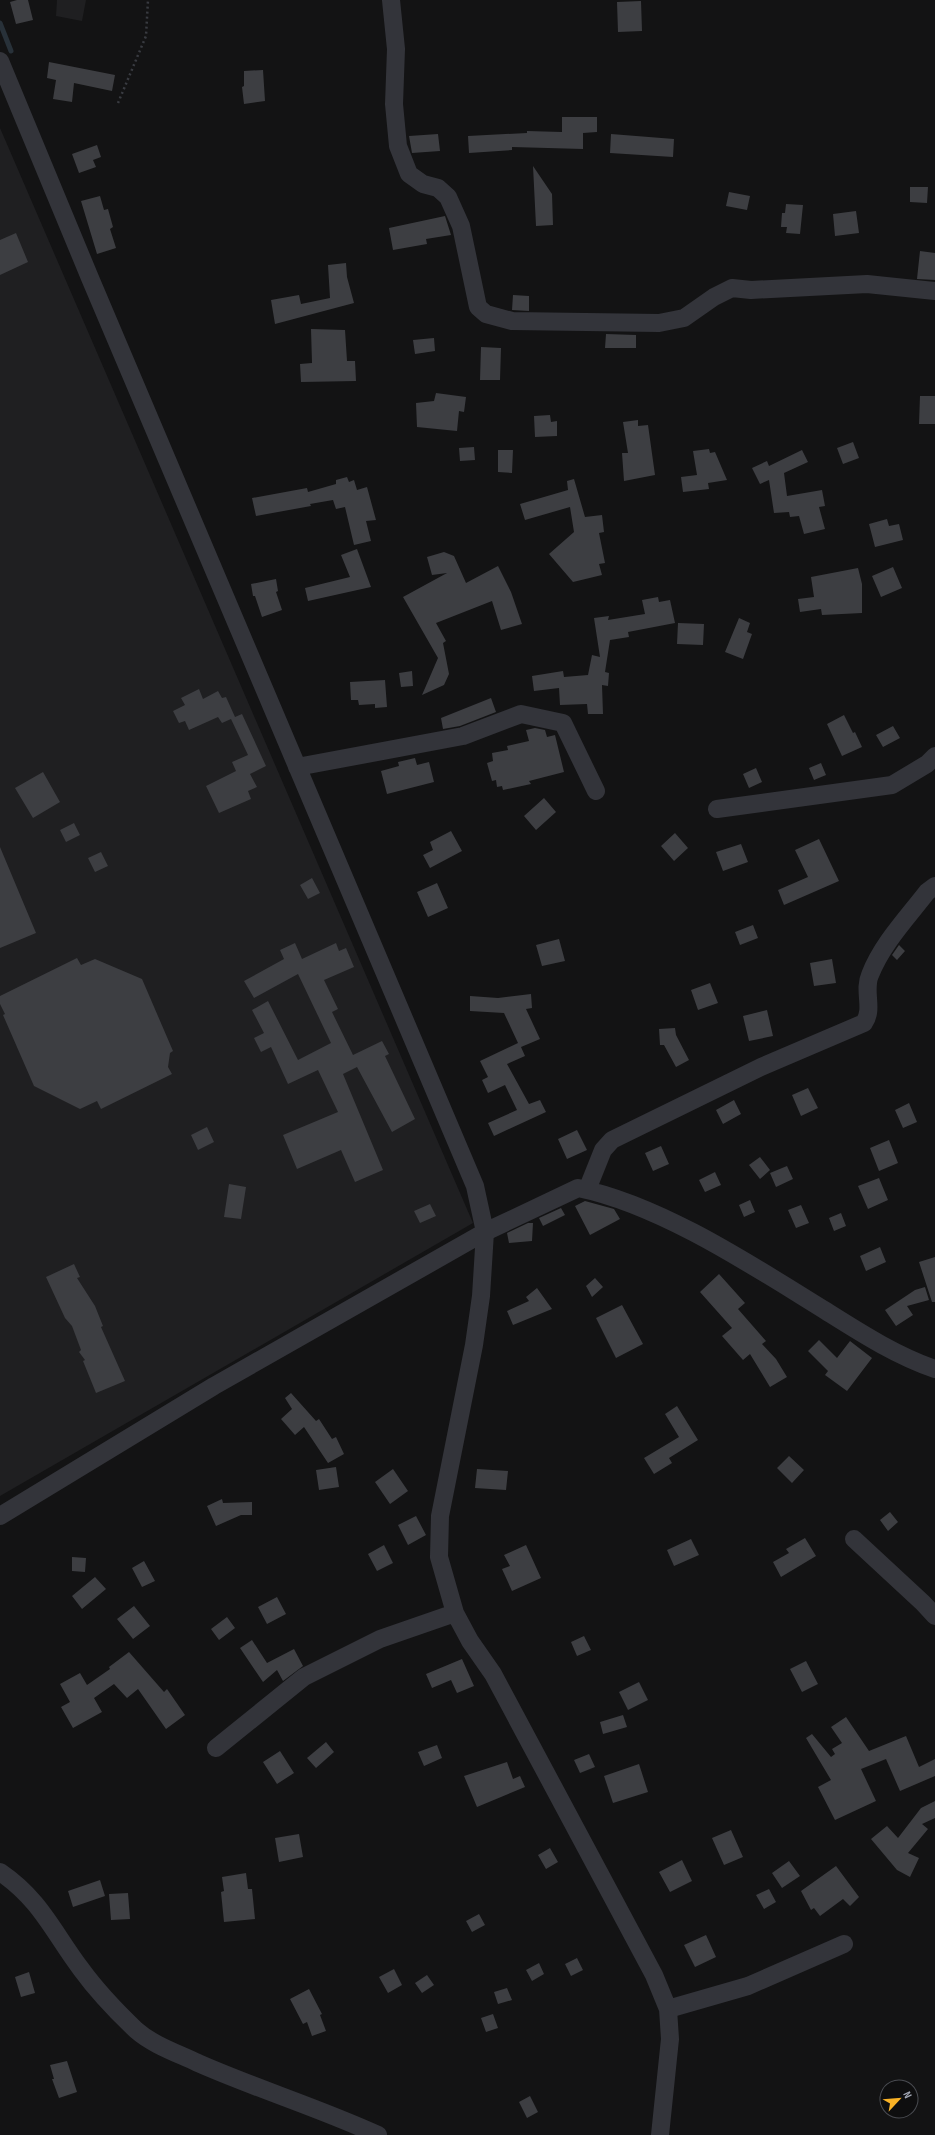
<svg xmlns="http://www.w3.org/2000/svg" width="935" height="2135" font-family="'Sofia Sans Condensed',sans-serif">
  <style>
    .built { fill: #1f1f21 }
    .lines { fill: none; stroke-linecap: round; stroke-linejoin: round }
    .stream { stroke: #283139; stroke-width: 5 }
    .building { fill: #3d3e42 }
    .path { stroke: #393b41; stroke-width: 2.5; stroke-dasharray: 2 3; stroke-linecap: butt }
    .street { stroke: #33343a; stroke-width: 18 }
  </style>
  <rect width="100%" height="100%" fill="#131314"/>
  <!-- built -->
  <path class="built" d="M 57,0 L 86,0 L 82,21 L 56,16 Z
    M 0,128 L 473,1223 L 0,1496 Z"/>
  <g class="lines">
    <!-- stream -->
    <path class="stream" d="M 0,23 L 11,51"/>
  </g>
  <!-- building -->
  <path class="building" d="M 17,0 L 28,0 L 33,20 L 16,24 L 10,2 Z
    M 641,1 L 642,31 L 618,32 L 617,2 Z
    M 49,62 L 115,75 L 112,91 L 74,83 L 72,102 L 53,99 L 56,80 L 47,78 Z
    M 263,70 L 265,101 L 244,104 L 242,87 L 244,86 L 244,71 Z
    M 562,117 L 597,117 L 597,132 L 583,133 L 583,149 L 512,147 L 512,150 L 469,153 L 468,136 L 527,133 L 527,131 L 562,132 Z
    M 438,134 L 440,151 L 412,153 L 409,136 Z
    M 611,134 L 674,139 L 673,157 L 610,153 Z
    M 97,145 L 101,157 L 93,160 L 96,167 L 79,173 L 72,154 Z
    M 533,166 L 552,194 L 553,225 L 536,226 Z
    M 910,187 L 928,187 L 927,203 L 910,202 Z
    M 729,192 L 750,196 L 747,210 L 726,206 Z
    M 100,196 L 104,210 L 108,209 L 113,227 L 110,229 L 116,248 L 97,254 L 81,201 Z
    M 786,204 L 803,205 L 800,234 L 786,233 L 787,227 L 781,227 L 782,213 L 785,213 Z
    M 856,211 L 859,233 L 835,236 L 833,214 Z
    M 445,216 L 451,235 L 426,239 L 427,244 L 393,250 L 389,228 Z
    M 16,233 L 28,262 L 0,275 L 0,240 Z
    M 920,251 L 935,253 L 935,280 L 917,279 Z
    M 346,263 L 347,277 L 354,303 L 275,324 L 271,300 L 299,295 L 301,304 L 330,298 L 328,265 Z
    M 513,295 L 529,296 L 529,311 L 512,310 Z
    M 311,329 L 345,330 L 347,361 L 355,361 L 356,381 L 301,382 L 300,364 L 312,363 Z
    M 606,334 L 636,335 L 636,348 L 605,348 Z
    M 434,338 L 435,351 L 415,354 L 413,340 Z
    M 481,347 L 501,348 L 500,380 L 480,380 Z
    M 436,393 L 466,397 L 464,412 L 459,411 L 457,431 L 417,427 L 416,403 L 434,401 Z
    M 920,396 L 935,396 L 935,424 L 919,424 Z
    M 550,415 L 551,422 L 557,421 L 557,436 L 535,437 L 534,416 Z
    M 638,420 L 638,426 L 648,425 L 655,475 L 624,481 L 622,453 L 628,453 L 623,422 Z
    M 853,442 L 859,458 L 843,464 L 837,448 Z
    M 474,447 L 475,460 L 460,461 L 459,448 Z
    M 709,449 L 710,453 L 715,452 L 727,480 L 708,483 L 709,489 L 683,492 L 681,477 L 697,475 L 693,451 Z
    M 498,450 L 513,450 L 512,473 L 498,472 Z
    M 802,450 L 808,462 L 784,473 L 787,496 L 822,490 L 825,506 L 819,507 L 825,529 L 804,534 L 799,516 L 790,517 L 789,512 L 774,513 L 769,480 L 760,484 L 752,468 L 767,461 L 769,466 Z
    M 347,477 L 349,482 L 354,480 L 357,490 L 367,487 L 376,520 L 366,521 L 371,541 L 354,545 L 345,507 L 336,509 L 333,500 L 310,504 L 311,506 L 256,516 L 252,498 L 307,488 L 308,492 L 336,484 L 336,480 Z
    M 574,479 L 585,517 L 602,515 L 604,532 L 599,533 L 605,563 L 599,564 L 602,575 L 573,582 L 549,554 L 574,532 L 570,507 L 525,520 L 520,504 L 568,490 L 567,481 Z
    M 887,519 L 889,526 L 899,524 L 903,540 L 875,547 L 869,524 Z
    M 357,549 L 371,587 L 308,601 L 305,588 L 350,577 L 341,555 Z
    M 444,552 L 454,556 L 466,583 L 498,566 L 511,592 L 522,624 L 501,630 L 492,601 L 436,623 L 446,641 L 443,643 L 449,674 L 444,685 L 422,695 L 438,658 L 403,597 L 447,573 L 432,575 L 427,557 Z
    M 893,567 L 902,588 L 881,597 L 872,576 Z
    M 858,568 L 862,584 L 862,613 L 822,615 L 821,609 L 800,612 L 798,599 L 814,597 L 811,577 Z
    M 276,579 L 278,591 L 276,592 L 282,610 L 262,617 L 255,596 L 253,596 L 251,584 Z
    M 658,597 L 659,602 L 670,600 L 675,623 L 628,632 L 629,637 L 610,640 L 605,672 L 609,673 L 608,686 L 602,685 L 603,714 L 588,714 L 587,704 L 560,705 L 559,688 L 534,691 L 532,676 L 563,671 L 564,677 L 588,675 L 592,655 L 600,657 L 594,618 L 609,616 L 608,620 L 645,614 L 642,600 Z
    M 739,618 L 750,623 L 747,632 L 752,634 L 743,659 L 725,652 Z
    M 678,623 L 704,624 L 703,645 L 677,644 Z
    M 412,671 L 413,686 L 401,687 L 399,673 Z
    M 385,680 L 387,707 L 375,708 L 375,704 L 359,705 L 358,700 L 351,700 L 350,682 Z
    M 199,689 L 203,699 L 218,691 L 222,698 L 226,697 L 235,717 L 242,714 L 266,766 L 250,774 L 257,787 L 248,791 L 251,799 L 219,813 L 206,786 L 236,771 L 232,762 L 248,755 L 231,719 L 222,723 L 218,717 L 189,730 L 185,721 L 179,723 L 173,711 L 185,705 L 181,698 Z
    M 491,698 L 496,712 L 460,726 L 443,729 L 441,718 Z
    M 844,715 L 853,733 L 855,732 L 862,747 L 842,756 L 827,724 Z
    M 893,726 L 900,738 L 883,747 L 876,735 Z
    M 535,728 L 545,730 L 547,737 L 555,735 L 564,772 L 529,781 L 531,784 L 503,790 L 502,786 L 497,787 L 496,780 L 492,781 L 487,763 L 493,761 L 492,753 L 508,750 L 507,746 L 529,741 L 526,730 Z
    M 415,758 L 417,765 L 429,762 L 434,782 L 387,794 L 381,771 L 399,766 L 398,762 Z
    M 821,763 L 826,775 L 814,780 L 809,768 Z
    M 756,768 L 762,782 L 749,788 L 743,774 Z
    M 43,772 L 60,802 L 33,818 L 15,788 Z
    M 544,798 L 556,812 L 536,830 L 524,816 Z
    M 74,823 L 80,835 L 66,842 L 60,830 Z
    M 451,831 L 462,851 L 430,868 L 423,855 L 433,850 L 430,842 Z
    M 675,833 L 688,848 L 674,861 L 661,846 Z
    M 819,839 L 839,881 L 784,905 L 778,890 L 808,877 L 795,850 Z
    M 741,844 L 748,862 L 723,871 L 716,852 Z
    M 0,847 L 36,933 L 0,948 Z
    M 101,852 L 108,866 L 95,872 L 88,858 Z
    M 312,878 L 320,893 L 308,899 L 300,885 Z
    M 437,883 L 448,908 L 428,917 L 417,892 Z
    M 753,925 L 758,938 L 740,945 L 735,932 Z
    M 559,939 L 565,961 L 542,966 L 536,945 Z
    M 295,943 L 302,959 L 336,943 L 339,951 L 346,948 L 354,967 L 324,980 L 338,1009 L 332,1012 L 353,1055 L 382,1041 L 389,1054 L 385,1056 L 415,1119 L 392,1132 L 357,1067 L 343,1074 L 383,1170 L 355,1182 L 341,1150 L 297,1169 L 283,1135 L 338,1112 L 318,1070 L 288,1084 L 271,1047 L 261,1052 L 254,1038 L 264,1033 L 252,1010 L 268,1001 L 298,1060 L 331,1043 L 298,974 L 254,998 L 244,981 L 284,959 L 280,950 Z
    M 899,945 L 905,951 L 897,960 L 892,955 Z
    M 77,958 L 81,965 L 95,959 L 142,979 L 173,1051 L 170,1053 L 168,1067 L 172,1074 L 101,1109 L 97,1101 L 80,1109 L 34,1086 L 3,1015 L 5,1014 L 0,1004 L 0,996 Z
    M 832,959 L 836,983 L 814,986 L 810,963 Z
    M 710,983 L 718,1003 L 698,1010 L 691,990 Z
    M 531,994 L 532,1008 L 526,1009 L 540,1039 L 521,1047 L 525,1056 L 507,1064 L 529,1104 L 540,1100 L 546,1112 L 494,1136 L 488,1123 L 517,1110 L 505,1085 L 488,1093 L 482,1080 L 488,1077 L 480,1061 L 518,1043 L 504,1013 L 470,1011 L 470,996 L 498,998 Z
    M 767,1010 L 773,1036 L 749,1041 L 743,1016 Z
    M 675,1028 L 676,1035 L 689,1060 L 676,1067 L 664,1045 L 660,1045 L 659,1029 Z
    M 808,1088 L 818,1108 L 801,1116 L 792,1095 Z
    M 734,1100 L 741,1114 L 723,1124 L 716,1110 Z
    M 909,1103 L 917,1122 L 903,1128 L 895,1110 Z
    M 207,1127 L 214,1142 L 198,1150 L 191,1135 Z
    M 577,1130 L 587,1150 L 567,1159 L 558,1139 Z
    M 889,1140 L 898,1163 L 879,1171 L 870,1148 Z
    M 661,1146 L 669,1164 L 653,1171 L 645,1153 Z
    M 760,1157 L 770,1170 L 760,1179 L 749,1165 Z
    M 787,1166 L 793,1179 L 776,1187 L 770,1173 Z
    M 715,1172 L 721,1185 L 705,1192 L 699,1180 Z
    M 879,1178 L 888,1200 L 868,1209 L 858,1186 Z
    M 229,1184 L 246,1187 L 241,1219 L 224,1217 Z
    M 750,1200 L 755,1212 L 744,1217 L 739,1205 Z
    M 585,1201 L 614,1209 L 620,1219 L 590,1235 L 575,1206 Z
    M 430,1204 L 436,1216 L 420,1223 L 414,1211 Z
    M 801,1205 L 809,1223 L 796,1228 L 788,1210 Z
    M 561,1208 L 565,1215 L 543,1226 L 539,1218 Z
    M 841,1213 L 846,1226 L 834,1231 L 829,1218 Z
    M 528,1223 L 533,1223 L 532,1241 L 509,1243 L 507,1233 Z
    M 880,1247 L 886,1262 L 866,1271 L 860,1256 Z
    M 935,1257 L 935,1302 L 932,1302 L 919,1262 Z
    M 74,1264 L 80,1277 L 77,1278 L 95,1306 L 103,1326 L 101,1327 L 125,1381 L 96,1393 L 83,1361 L 85,1360 L 79,1352 L 81,1350 L 72,1326 L 65,1318 L 46,1277 Z
    M 719,1274 L 745,1303 L 738,1309 L 766,1341 L 762,1344 L 776,1359 L 787,1377 L 770,1387 L 750,1354 L 743,1360 L 722,1336 L 732,1328 L 700,1292 Z
    M 595,1278 L 603,1287 L 592,1297 L 586,1286 Z
    M 925,1287 L 929,1300 L 907,1306 L 913,1315 L 896,1326 L 885,1310 L 915,1290 Z
    M 537,1288 L 552,1309 L 513,1325 L 507,1311 L 529,1301 L 526,1297 Z
    M 622,1305 L 643,1344 L 616,1358 L 596,1318 Z
    M 819,1340 L 837,1358 L 850,1341 L 872,1358 L 847,1391 L 825,1375 L 828,1371 L 808,1351 Z
    M 291,1393 L 316,1421 L 319,1419 L 332,1439 L 336,1437 L 344,1454 L 328,1463 L 304,1427 L 295,1435 L 281,1419 L 292,1409 L 285,1398 Z
    M 677,1406 L 698,1440 L 669,1458 L 672,1463 L 654,1474 L 644,1458 L 679,1437 L 665,1414 Z
    M 789,1456 L 804,1470 L 792,1483 L 777,1468 Z
    M 336,1467 L 339,1487 L 319,1490 L 316,1470 Z
    M 393,1469 L 408,1491 L 390,1504 L 375,1482 Z
    M 477,1469 L 508,1471 L 506,1490 L 475,1488 Z
    M 222,1499 L 223,1503 L 252,1502 L 252,1515 L 241,1515 L 216,1526 L 207,1506 Z
    M 890,1512 L 898,1522 L 888,1531 L 880,1520 Z
    M 416,1516 L 426,1535 L 408,1545 L 398,1525 Z
    M 805,1538 L 816,1556 L 781,1577 L 773,1562 L 789,1553 L 786,1549 Z
    M 691,1539 L 699,1555 L 674,1566 L 667,1550 Z
    M 384,1545 L 393,1563 L 377,1571 L 368,1554 Z
    M 526,1545 L 541,1578 L 512,1591 L 502,1569 L 510,1566 L 504,1555 Z
    M 72,1557 L 86,1558 L 85,1572 L 72,1571 Z
    M 144,1561 L 155,1581 L 142,1587 L 132,1568 Z
    M 95,1577 L 106,1589 L 82,1609 L 72,1596 Z
    M 277,1597 L 286,1614 L 267,1624 L 258,1607 Z
    M 134,1606 L 150,1626 L 133,1639 L 117,1619 Z
    M 227,1617 L 235,1628 L 219,1640 L 211,1629 Z
    M 584,1636 L 591,1650 L 577,1656 L 571,1642 Z
    M 252,1640 L 267,1663 L 294,1649 L 303,1666 L 283,1681 L 277,1670 L 263,1682 L 240,1648 Z
    M 129,1652 L 164,1692 L 167,1689 L 185,1715 L 166,1729 L 138,1689 L 127,1698 L 114,1684 L 94,1698 L 102,1712 L 73,1728 L 61,1707 L 70,1702 L 60,1684 L 80,1673 L 87,1685 L 110,1669 L 109,1667 Z
    M 462,1659 L 474,1686 L 457,1693 L 451,1680 L 432,1688 L 426,1674 Z
    M 806,1661 L 818,1684 L 802,1692 L 790,1669 Z
    M 639,1682 L 648,1700 L 628,1710 L 619,1692 Z
    M 623,1715 L 627,1727 L 603,1734 L 600,1722 Z
    M 846,1717 L 869,1751 L 906,1736 L 919,1767 L 935,1759 L 935,1776 L 900,1791 L 886,1759 L 861,1769 L 876,1801 L 835,1820 L 818,1787 L 831,1780 L 806,1738 L 812,1734 L 831,1757 L 835,1754 L 832,1749 L 842,1743 L 831,1727 Z
    M 326,1742 L 334,1752 L 316,1768 L 307,1758 Z
    M 437,1745 L 442,1758 L 424,1766 L 418,1752 Z
    M 280,1751 L 294,1773 L 277,1784 L 263,1762 Z
    M 589,1754 L 595,1767 L 580,1773 L 574,1760 Z
    M 507,1762 L 513,1779 L 520,1776 L 525,1787 L 477,1807 L 464,1776 Z
    M 639,1764 L 648,1792 L 613,1803 L 604,1776 Z
    M 935,1801 L 935,1818 L 922,1824 L 928,1829 L 908,1853 L 919,1858 L 910,1877 L 897,1870 L 871,1839 L 887,1826 L 898,1838 L 921,1808 Z
    M 731,1830 L 743,1857 L 724,1865 L 712,1838 Z
    M 299,1834 L 303,1857 L 279,1862 L 275,1838 Z
    M 550,1848 L 558,1862 L 546,1869 L 538,1855 Z
    M 682,1860 L 692,1881 L 670,1892 L 659,1872 Z
    M 789,1861 L 800,1876 L 782,1888 L 772,1873 Z
    M 836,1866 L 859,1897 L 850,1906 L 843,1899 L 820,1916 L 814,1908 L 811,1910 L 801,1891 Z
    M 246,1873 L 248,1889 L 252,1889 L 255,1919 L 224,1922 L 221,1892 L 224,1891 L 222,1877 Z
    M 100,1880 L 105,1896 L 73,1907 L 68,1891 Z
    M 769,1889 L 776,1902 L 764,1909 L 756,1895 Z
    M 128,1893 L 130,1919 L 111,1920 L 109,1894 Z
    M 479,1914 L 485,1925 L 472,1932 L 466,1921 Z
    M 706,1935 L 716,1957 L 695,1967 L 684,1945 Z
    M 577,1958 L 583,1970 L 571,1976 L 565,1964 Z
    M 539,1963 L 544,1974 L 532,1981 L 526,1970 Z
    M 394,1969 L 402,1985 L 388,1993 L 379,1977 Z
    M 29,1972 L 35,1993 L 21,1997 L 15,1977 Z
    M 427,1975 L 434,1985 L 422,1993 L 415,1983 Z
    M 507,1988 L 512,2000 L 498,2004 L 494,1992 Z
    M 309,1989 L 322,2014 L 320,2015 L 326,2031 L 312,2036 L 307,2022 L 303,2024 L 290,1999 Z
    M 493,2014 L 498,2028 L 486,2032 L 481,2018 Z
    M 67,2061 L 77,2092 L 59,2098 L 52,2079 L 54,2079 L 50,2065 Z
    M 530,2096 L 538,2112 L 527,2118 L 519,2102 Z"/>
  <g class="lines">
    <!-- path -->
    <path class="path" d="M 118,103 L 146,36 L 148,0"/>
    <!-- street -->
    <path class="street" d="M 391,0 L 396,49 L 394,104 L 398,146 L 409,174 L 423,184 L 438,188 L 448,197 L 461,226 L 478,307 L 486,314 L 512,321 L 659,323 L 684,318 L 714,297 L 732,288 L 751,290 L 867,284 L 935,291
      M 0,61 L 90,278 L 475,1186 L 485,1232 L 481,1296 L 474,1345 L 440,1516 L 439,1557 L 455,1613 L 470,1641 L 493,1674 L 654,1975 L 668,2009 L 670,2039 L 660,2135
      M 297,767 L 463,736 L 521,714 L 563,723 L 596,791
      M 717,809 L 892,785 L 927,764 L 935,756
      M 587,1190 L 603,1150 L 612,1140 L 761,1067 L 864,1023 C 874,1009 863,991 870,975 C 882,944 907,918 927,892 L 935,886
      M 0,1516 L 214,1386 L 485,1232 L 578,1188 C 661,1205 753,1266 826,1311 C 861,1333 895,1355 935,1369
      M 854,1539 L 923,1603 L 935,1616
      M 216,1748 L 304,1677 L 380,1639 L 455,1613
      M 0,1872 C 41,1900 53,1932 81,1969 C 97,1991 116,2011 136,2030 C 153,2045 177,2053 198,2063 C 257,2089 319,2108 378,2135
      M 668,2009 L 748,1986 L 844,1944"/>
  </g>
  <!-- north arrow -->
  <g transform="translate(899 2099) rotate(64)"><circle r="19" fill="#0e0e0f" stroke="#4a4c52"/>
  <path d="M0-3L7 15L0 10L-7 15Z" fill="#f9b226"/>
  <text y="-6" font-size="11" font-weight="bold" text-anchor="middle" fill="#a4a9b6">N</text>
  </g>
</svg>
